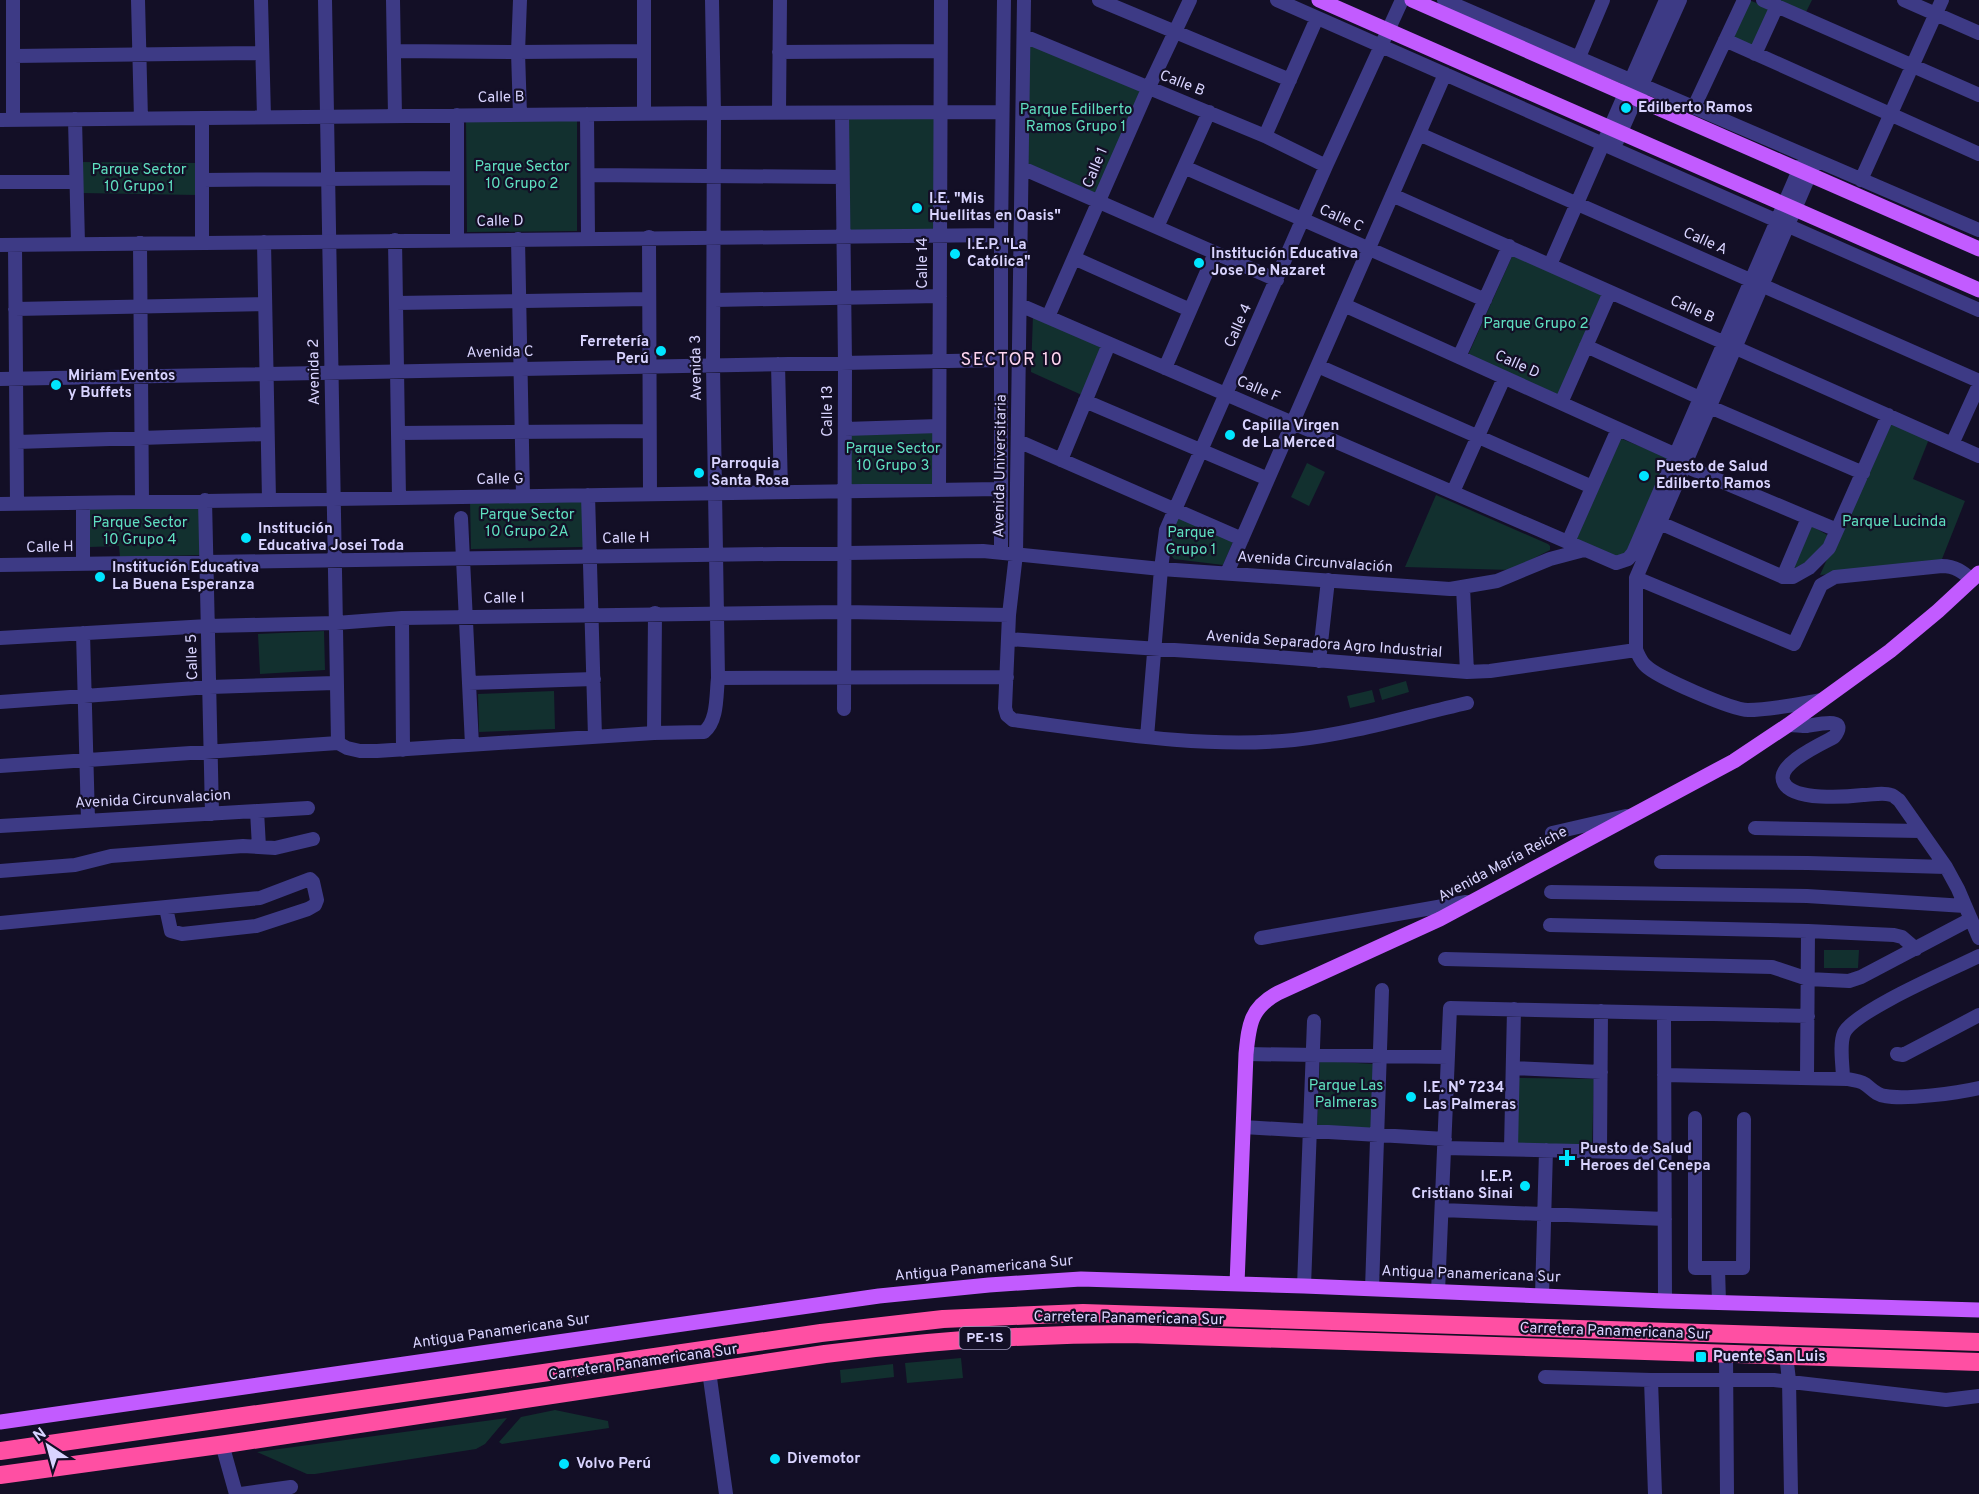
<svg xmlns="http://www.w3.org/2000/svg" width="1979" height="1494" font-family="Overpass,sans-serif">
  <style>
    .green { fill: #12302f }
    .lines { fill: none; stroke-linecap: round; stroke-linejoin: round }
    .minor { stroke: #3d3a85; stroke-width: 14 }
    .major { stroke: #c25bff; stroke-width: 15 }
    .highway { stroke: #ff4fa3; stroke-width: 18 }
    .poi-dot { fill: #00e5ff; stroke: #130f26; stroke-width: 2 }
    .labels { text-anchor: middle; dominant-baseline: central; stroke-width: 4.5; stroke-linejoin: round; paint-order: stroke }
    .shield { fill: #130f26; stroke: #9e99be; stroke-width: 1.5 }
    .shield-label { font-size: 14px; font-weight: bold; fill: #d9d4ff }
    .street-label { font-size: 15px; fill: #d9d4ff; stroke: #130f26 }
    .poi-label { font-size: 15px; font-weight: bold; fill: #d9d4ff; stroke: #130f26; text-anchor: start }
    .park-label { font-size: 15px; fill: #5fe0c0; stroke: #130f26 }
    .quarter-label { font-size: 18px; letter-spacing: 1.5px; fill: #ffd6f0; stroke: #130f26 }
  </style>
  <rect width="100%" height="100%" fill="#130f26"/>
  <!-- green -->
  <path class="green" d="M 1749,0 L 1771,9 L 1752,51 L 1731,41 Z
    M 1772,0 L 1812,0 L 1805,14 Z
    M 1030,45 L 1142,90 L 1096,194 L 1028,164 L 1028,51 Z
    M 848,114 L 937,115 L 936,231 L 848,232 Z
    M 577,119 L 577,231 L 467,232 L 466,121 Z
    M 82,162 L 197,163 L 196,195 L 81,193 Z
    M 1514,252 L 1604,292 L 1559,395 L 1468,355 Z
    M 1033,315 L 1106,345 L 1084,396 L 1031,372 Z
    M 1889,420 L 1929,439 L 1913,479 L 1965,501 L 1940,564 L 1820,575 Z
    M 934,431 L 935,485 L 851,485 L 850,432 Z
    M 1622,439 L 1669,458 L 1632,548 L 1621,559 L 1574,543 L 1617,441 Z
    M 1307,463 L 1325,472 L 1309,506 L 1291,497 Z
    M 1436,495 L 1548,544 L 1550,546 L 1550,550 L 1511,570 L 1405,567 Z
    M 583,498 L 583,547 L 471,549 L 470,501 Z
    M 202,505 L 203,555 L 120,557 L 119,546 L 90,547 L 89,508 Z
    M 1181,516 L 1235,537 L 1223,565 L 1174,559 L 1169,552 L 1173,523 Z
    M 1810,525 L 1829,536 L 1818,556 L 1791,570 Z
    M 324,631 L 325,670 L 260,674 L 258,634 Z
    M 1406,681 L 1409,692 L 1382,700 L 1379,689 Z
    M 1372,690 L 1375,702 L 1350,708 L 1347,696 Z
    M 554,691 L 555,729 L 479,732 L 478,694 Z
    M 1824,950 L 1859,950 L 1858,968 L 1824,968 Z
    M 1320,1061 L 1374,1064 L 1371,1129 L 1317,1126 Z
    M 1517,1078 L 1594,1079 L 1592,1146 L 1515,1144 Z
    M 961,1358 L 963,1378 L 907,1383 L 905,1363 Z
    M 893,1364 L 894,1377 L 841,1383 L 840,1370 Z
    M 555,1410 L 608,1421 L 609,1428 L 502,1444 L 499,1442 L 521,1417 Z
    M 507,1418 L 485,1444 L 476,1449 L 315,1474 L 307,1474 L 257,1452 Z"/>
  <g class="lines">
    <!-- minor -->
    <path class="minor" d="M 13,0 L 13,120
      M 138,0 L 141,119
      M 261,0 L 264,117
      M 325,0 L 338,743
      M 393,0 L 395,116
      M 644,0 L 644,114
      M 1024,0 L 1016,554 L 1009,615 L 1005,708 L 1007,715 L 1013,720 C 1105,732 1200,749 1294,740 C 1352,734 1410,716 1467,703
      M 1099,0 L 1290,80
      M 1277,0 L 1979,310
      M 1444,0 L 1979,230
      M 1763,0 L 1979,95
      M 1904,0 L 1979,33
      M 1024,36 L 1265,136 L 1326,166
      M 1725,40 L 1979,154
      M 394,51 L 518,52 L 644,51
      M 779,52 L 940,51
      M 1755,54 L 1777,6
      M 13,56 L 262,53
      M 1579,57 L 1603,0
      M 1694,107 L 1744,0
      M 779,112 L 780,0
      M 842,113 L 845,363 L 844,709
      M 587,114 L 588,238
      M 457,115 L 457,239
      M 520,115 L 518,52 L 520,0
      M 202,118 L 202,242
      M 75,119 L 78,244
      M 0,120 L 714,113 L 1002,112
      M 1419,134 L 1979,381
      M 1265,136 L 1317,18
      M 1617,141 L 1680,0
      M 1816,160 L 1636,578 L 1636,650 C 1639,656 1641,662 1646,666 C 1657,677 1732,710 1748,710 C 1772,710 1798,704 1822,700
      M 1184,167 L 1485,300
      M 1022,168 L 1277,280
      M 588,175 L 842,177
      M 202,180 L 457,178
      M 1861,180 L 1942,0
      M 0,182 L 76,182
      M 1392,195 L 1979,456
      M 1157,227 L 1209,112
      M 649,237 L 650,494
      M 518,239 L 523,496
      M 395,240 L 399,498
      M 264,242 L 269,500
      M 140,243 L 142,501
      M 0,245 L 1001,235
      M 15,245 L 17,503
      M 1074,258 L 1190,310
      M 1550,265 L 1666,0
      M 714,300 L 940,296
      M 396,303 L 649,299
      M 1020,305 L 1616,563 L 1628,559 L 1633,553 L 1805,156
      M 1344,305 L 1676,455
      M 15,309 L 265,304
      M 1048,317 L 1148,89 L 1190,0
      M 1586,346 L 1700,398
      M 1459,357 L 1509,246
      M 778,364 L 781,492
      M 1318,366 L 1592,487
      M 1165,368 L 1215,253
      M 0,379 L 1001,360
      M 1085,401 L 1268,479
      M 1561,403 L 1610,292
      M 1710,407 L 1863,473
      M 845,429 L 939,426
      M 398,433 L 649,431
      M 1018,441 L 1242,539
      M 17,442 L 267,434
      M 1952,444 L 1979,385
      M 1061,460 L 1109,344
      M 1685,466 L 1837,530
      M 939,490 L 941,0
      M 1453,492 L 1504,378
      M 588,495 L 595,737
      M 205,500 L 212,814
      M 0,504 L 1001,489
      M 461,518 L 472,745
      M 1660,523 L 1783,577 L 1793,577 L 1809,568 L 1829,548 L 1888,415
      M 1568,542 L 1618,429
      M 1001,553 L 1001,235 L 1004,0
      M 83,564 L 83,503
      M 0,565 L 983,551 L 1161,569 L 1450,589 L 1497,581 L 1550,559 L 1584,550
      M 1227,573 L 1445,74
      M 1783,577 L 1808,518
      M 1636,578 L 1794,644 L 1821,585 L 1835,577 L 1942,566 C 1955,566 1963,572 1972,580
      M 1463,587 L 1467,672
      M 402,618 L 403,750
      M 83,633 L 88,820
      M 0,638 L 208,626 L 336,623 L 402,618 L 844,612 L 1009,615
      M 1008,639 L 1250,655 L 1467,672 L 1490,671 L 1636,650
      M 1319,661 L 1328,580
      M 718,678 L 1007,677
      M 469,683 L 594,679
      M 0,702 L 210,687 L 335,683
      M 1788,725 C 1794,725 1801,726 1807,726 C 1815,725 1851,715 1834,737 C 1821,744 1774,765 1784,783 C 1793,801 1846,797 1863,795 C 1872,795 1883,792 1891,795 C 1893,795 1897,799 1899,800 L 1946,867 L 1958,889 L 1979,938
      M 654,733 L 655,613
      M 1147,737 L 1161,569 L 1166,530 L 1326,166 L 1402,0
      M 0,766 L 338,743 L 347,748 L 360,751 L 377,751 L 654,733 L 704,732 C 718,721 716,695 718,678 L 713,366 L 714,113 L 712,0
      M 257,811 L 259,847
      M 0,826 L 308,808
      M 1755,828 L 1920,831
      M 1552,833 L 1626,816
      M 1661,862 L 1808,863 L 1946,867
      M 0,871 L 75,865 L 111,856 L 243,846 L 275,848 L 313,839
      M 1551,892 L 1807,896 L 1965,906
      M 0,923 L 260,898 L 310,879 L 313,882 L 317,900 L 315,905 L 308,909 L 256,926 L 182,934 L 171,931 L 166,908
      M 1550,925 L 1808,931 L 1894,935 L 1902,937 L 1916,949
      M 1261,938 L 1466,902
      M 1445,959 L 1772,967 L 1808,979 L 1849,981 L 1861,977 L 1971,919
      M 1664,1013 L 1665,1301
      M 1246,1054 L 1448,1057
      M 1897,1054 L 1903,1055 L 1979,1015
      M 1513,1068 L 1601,1072
      M 1664,1075 L 1847,1079 C 1853,1080 1860,1081 1865,1084 C 1872,1089 1876,1095 1885,1096 C 1906,1100 1957,1093 1979,1088
      M 1807,1078 L 1808,931
      M 1843,1079 C 1843,1066 1839,1045 1844,1033 C 1854,1011 1953,969 1979,956
      M 1695,1118 L 1695,1268 L 1743,1268 L 1744,1119
      M 1243,1127 L 1445,1139
      M 1444,1148 L 1664,1153
      M 1511,1149 L 1514,1009
      M 1600,1151 L 1601,1011
      M 1442,1210 L 1665,1219
      M 1718,1268 L 1719,1302
      M 1304,1286 L 1314,1021
      M 1372,1289 L 1382,990
      M 1438,1292 L 1450,1008 L 1808,1016
      M 1542,1296 L 1546,1150
      M 1726,1353 L 1727,1494
      M 1786,1355 L 1789,1380 L 1791,1494
      M 709,1371 L 726,1494
      M 1545,1377 L 1651,1380 L 1774,1380 L 1946,1400 L 1979,1396
      M 1651,1380 L 1655,1494
      M 222,1444 L 236,1494
      M 241,1494 L 291,1487"/>
    <!-- major -->
    <path class="major" d="M 1319,0 L 1979,290
      M 1412,0 L 1979,249
      M 1237,1284 L 1246,1054 C 1249,1025 1250,1008 1278,993 L 1440,919 L 1734,761 L 1788,725 L 1890,651 L 1938,611 L 1979,573
      M 0,1422 L 879,1296 L 989,1285 L 1081,1279 L 1304,1286 L 1665,1301 L 1979,1310"/>
    <!-- highway -->
    <path class="highway" d="M 0,1451 L 821,1333 L 943,1319 L 1083,1313 L 1979,1342
      M 0,1475 L 226,1444 L 825,1354 C 927,1341 1028,1334 1130,1334 L 1979,1362"/>
  </g>
  <!-- markers -->
  <g class="poi-dot">
    <circle cx="1626" cy="108" r="6"/>
    <circle cx="917" cy="208" r="6"/>
    <circle cx="955" cy="254" r="6"/>
    <circle cx="1199" cy="263" r="6"/>
    <circle cx="661" cy="351" r="6"/>
    <circle cx="56" cy="385" r="6"/>
    <circle cx="1230" cy="435" r="6"/>
    <circle cx="699" cy="473" r="6"/>
    <circle cx="1644" cy="476" r="6"/>
    <circle cx="246" cy="538" r="6"/>
    <circle cx="100" cy="577" r="6"/>
    <circle cx="1411" cy="1097" r="6"/>
    <path d="M1564 1149h6v6h6v6h-6v6h-6v-6h-6v-6h6z"/>
    <circle cx="1525" cy="1186" r="6"/>
    <rect x="1695" y="1351" width="12" height="12" rx="3"/>
    <circle cx="775" cy="1459" r="6"/>
    <circle cx="564" cy="1464" r="6"/>
  </g>
  <g class="labels">
    <!-- shield labels -->
    <rect class="shield" x="959.5" y="1327" width="51" height="22" rx="4.5"/>
    <g class="shield-label">
      <text x="985" y="1338">PE-1S</text>
    </g>
    <!-- street labels -->
    <g class="street-label">
      <text transform="translate(1182 84) rotate(21)">Calle B</text>
      <text transform="translate(501 98) rotate(-1)">Calle B</text>
      <text transform="translate(1096 168) rotate(-67)">Calle 1</text>
      <text transform="translate(1341 219) rotate(24)">Calle C</text>
      <text transform="translate(500 222) rotate(-1)">Calle D</text>
      <text transform="translate(1705 242) rotate(24)">Calle A</text>
      <text transform="translate(923 263) rotate(-90)">Calle 14</text>
      <text transform="translate(1692 310) rotate(24)">Calle B</text>
      <text transform="translate(1239 326) rotate(-66)">Calle 4</text>
      <text transform="translate(500 353) rotate(-1)">Avenida C</text>
      <text transform="translate(1517 365) rotate(24)">Calle D</text>
      <text transform="translate(697 368) rotate(-91)">Avenida 3</text>
      <text transform="translate(315 372) rotate(-91)">Avenida 2</text>
      <text transform="translate(1258 390) rotate(23)">Calle F</text>
      <text transform="translate(828 411) rotate(-90)">Calle 13</text>
      <text transform="translate(1001 466) rotate(-89)">Avenida Universitaria</text>
      <text transform="translate(500 480) rotate(-1)">Calle G</text>
      <text transform="translate(626 539) rotate(-1)">Calle H</text>
      <text transform="translate(50 548) rotate(-1)">Calle H</text>
      <text transform="translate(1315 563) rotate(4)">Avenida Circunvalación</text>
      <text transform="translate(504 599) rotate(-1)">Calle I</text>
      <text transform="translate(1324 645) rotate(4)">Avenida Separadora Agro Industrial</text>
      <text transform="translate(193 657) rotate(-92)">Calle 5</text>
      <text transform="translate(153 800) rotate(-3)">Avenida Circunvalacion</text>
      <text transform="translate(1503 865) rotate(-28)">Avenida María Reiche</text>
      <text transform="translate(984 1269) rotate(-5)">Antigua Panamericana Sur</text>
      <text transform="translate(1471 1275) rotate(2)">Antigua Panamericana Sur</text>
      <text transform="translate(1129 1319) rotate(1)">Carretera Panamericana Sur</text>
      <text transform="translate(501 1332) rotate(-8)">Antigua Panamericana Sur</text>
      <text transform="translate(1615 1332) rotate(2)">Carretera Panamericana Sur</text>
      <text transform="translate(643 1363) rotate(-8)">Carretera Panamericana Sur</text>
    </g>
    <!-- poi labels -->
    <g class="poi-label">
      <text x="1638" y="108">Edilberto Ramos</text>
      <text x="929" y="199">I.E. "Mis<tspan x="929" dy="17">Huellitas en Oasis"</tspan></text>
      <text x="967" y="245">I.E.P. "La<tspan x="967" dy="17">Católica"</tspan></text>
      <text x="1211" y="254">Institución Educativa<tspan x="1211" dy="17">Jose De Nazaret</tspan></text>
      <text x="649" y="342" text-anchor="end">Ferretería<tspan x="649" dy="17">Perú</tspan></text>
      <text x="68" y="376">Miriam Eventos<tspan x="68" dy="17">y Buffets</tspan></text>
      <text x="1242" y="426">Capilla Virgen<tspan x="1242" dy="17">de La Merced</tspan></text>
      <text x="711" y="464">Parroquia<tspan x="711" dy="17">Santa Rosa</tspan></text>
      <text x="1656" y="467">Puesto de Salud<tspan x="1656" dy="17">Edilberto Ramos</tspan></text>
      <text x="258" y="529">Institución<tspan x="258" dy="17">Educativa Josei Toda</tspan></text>
      <text x="112" y="568">Institución Educativa<tspan x="112" dy="17">La Buena Esperanza</tspan></text>
      <text x="1423" y="1088">I.E. N° 7234<tspan x="1423" dy="17">Las Palmeras</tspan></text>
      <text x="1580" y="1149">Puesto de Salud<tspan x="1580" dy="17">Heroes del Cenepa</tspan></text>
      <text x="1513" y="1177" text-anchor="end">I.E.P.<tspan x="1513" dy="17">Cristiano Sinai</tspan></text>
      <text x="1713" y="1357">Puente San Luis</text>
      <text x="787" y="1459">Divemotor</text>
      <text x="576" y="1464">Volvo Perú</text>
    </g>
    <!-- park labels -->
    <g class="park-label">
      <text x="1076" y="110">Parque Edilberto<tspan x="1076" dy="17">Ramos Grupo 1</tspan></text>
      <text x="522" y="167">Parque Sector<tspan x="522" dy="17">10 Grupo 2</tspan></text>
      <text x="139" y="170">Parque Sector<tspan x="139" dy="17">10 Grupo 1</tspan></text>
      <text x="1536" y="324">Parque Grupo 2</text>
      <text x="893" y="449">Parque Sector<tspan x="893" dy="17">10 Grupo 3</tspan></text>
      <text x="527" y="515">Parque Sector<tspan x="527" dy="17">10 Grupo 2A</tspan></text>
      <text x="1894" y="522">Parque Lucinda</text>
      <text x="140" y="523">Parque Sector<tspan x="140" dy="17">10 Grupo 4</tspan></text>
      <text x="1191" y="533">Parque<tspan x="1191" dy="17">Grupo 1</tspan></text>
      <text x="1346" y="1086">Parque Las<tspan x="1346" dy="17">Palmeras</tspan></text>
    </g>
    <!-- quarter labels -->
    <g class="quarter-label">
      <text x="1012" y="360">SECTOR 10</text>
    </g>
  </g>
  <!-- north arrow -->
  <g transform="translate(48 1446) rotate(324)" stroke="#130f26" stroke-width="4.5" paint-order="stroke">
  <path d="M0-4.5L10 22L0 15L-10 22Z" fill="#d9d4ff"/>
  <text y="-9" font-size="16" font-weight="bold" text-anchor="middle" fill="#d9d4ff">N</text>
  </g>
</svg>
